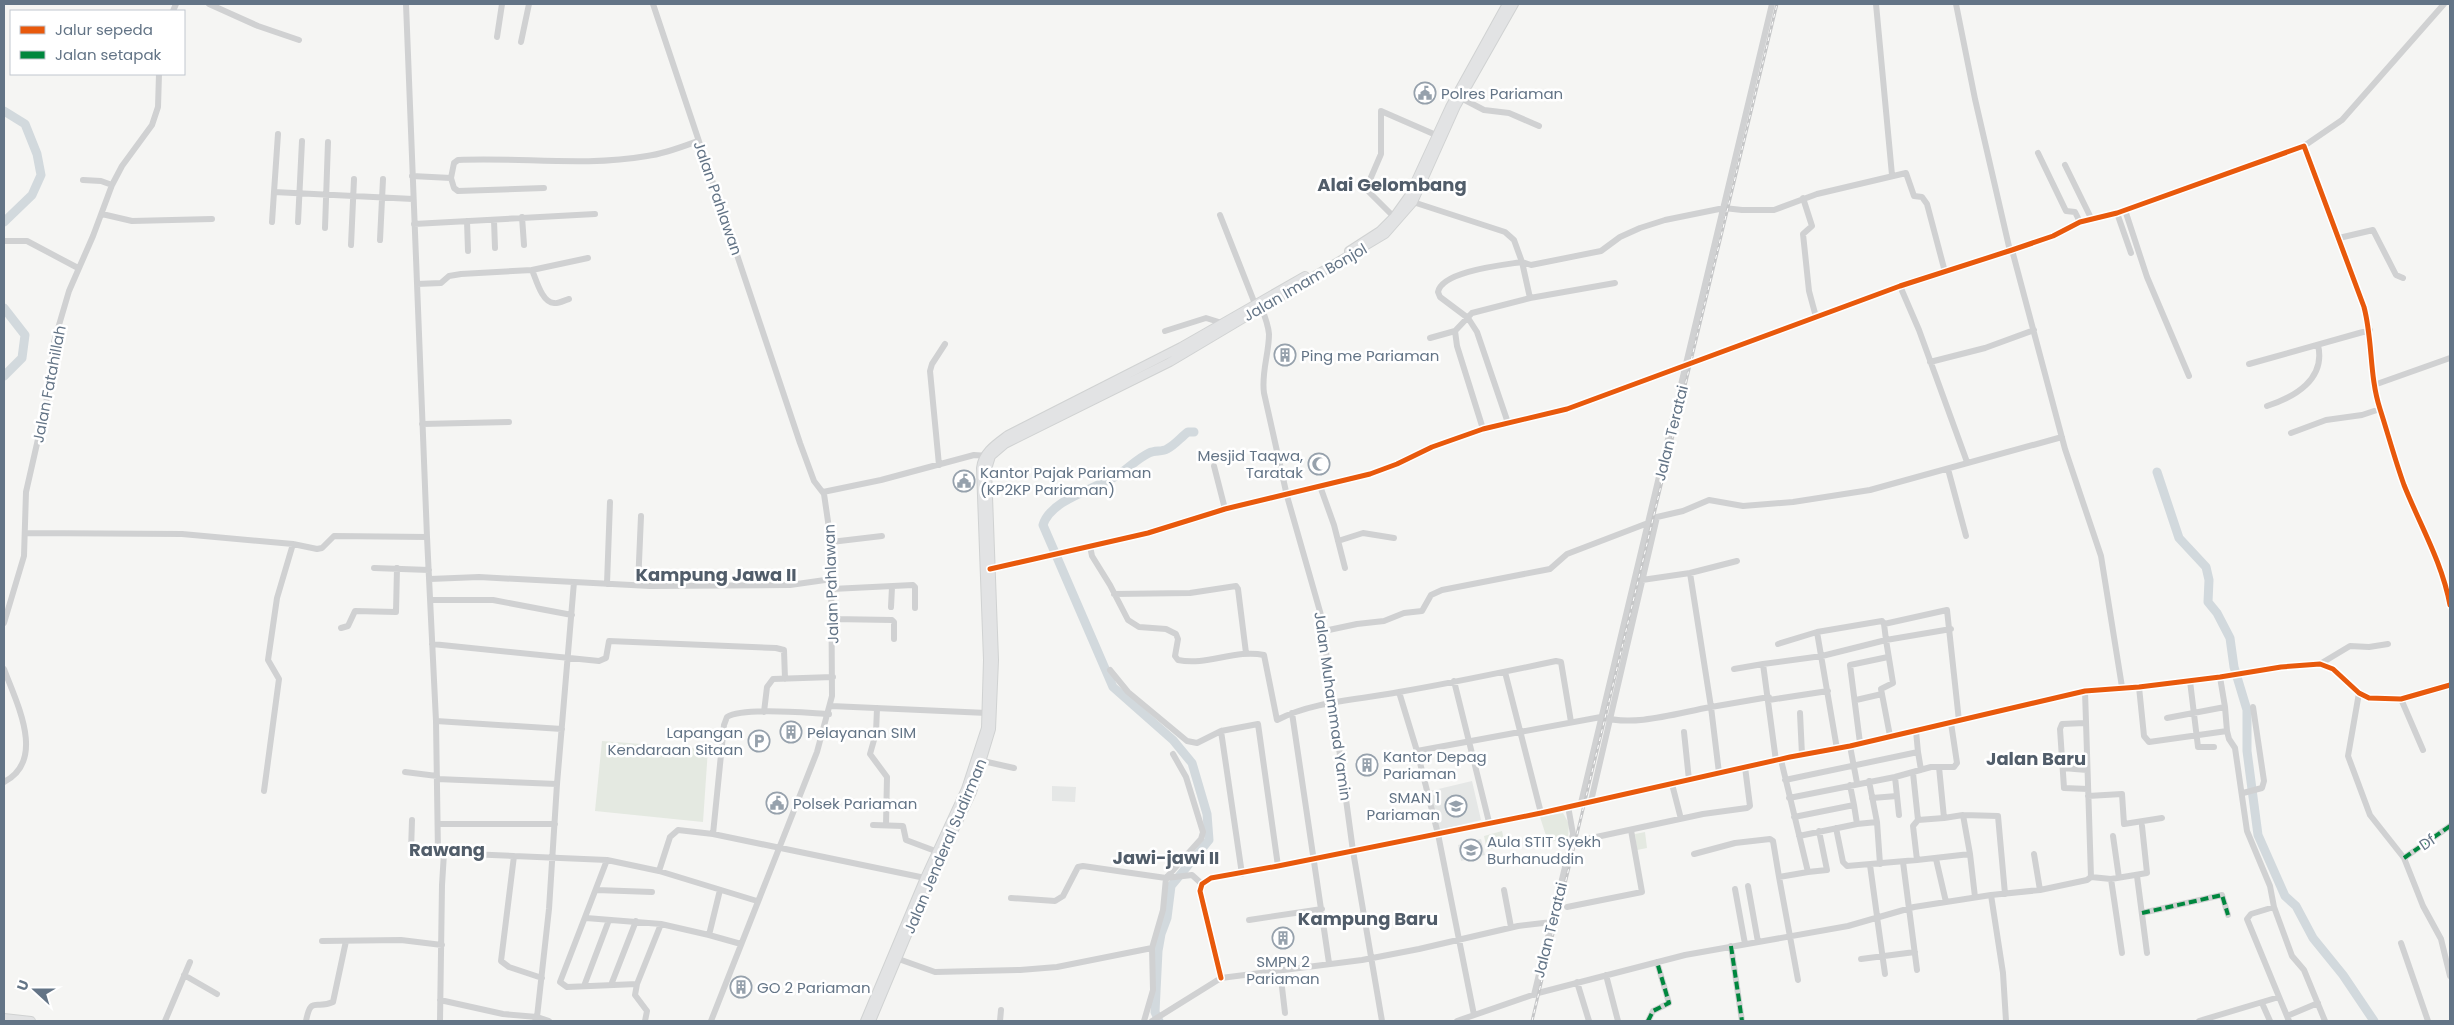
<svg xmlns="http://www.w3.org/2000/svg" width="2454" height="1025" font-family="Poppins,sans-serif">
  <style>
    .built { fill: #e5e7e6 }
    .green { fill: #e4e9e1 }
    .lines { fill: none; stroke-linecap: round; stroke-linejoin: round }
    .river { stroke: #d2d9dd; stroke-width: 9 }
    .major-casing { stroke: #d0d2d2; stroke-width: 10 }
    .minor { stroke: #d0d1d2; stroke-width: 6 }
    .major { stroke: #e2e3e4; stroke-width: 8 }
    .rail-casing { stroke: #c6c7c8; stroke-width: 3 }
    .rail { stroke: #fff; stroke-width: 1; stroke-dasharray: 4; stroke-linecap: butt }
    .quiet { stroke: #00873e; stroke-width: 4; stroke-dasharray: 8 4; stroke-linecap: butt }
    .cycleway-casing { stroke: #fff; stroke-width: 8 }
    .cycleway { stroke: #e8590c; stroke-width: 5 }
    .labels { text-anchor: middle; dominant-baseline: central; stroke-width: 5; stroke-linejoin: round; paint-order: stroke }
    .poi-label { font-size: 15px; fill: #637486; stroke: #fff; text-anchor: start }
    .street-label { font-size: 15px; fill: #637486; stroke: #fff }
    .quarter-label { font-size: 18px; font-weight: bold; fill: #515d6a; stroke: #fff }
  </style>
  <rect width="100%" height="100%" fill="#f5f5f3"/>
  <!-- built -->
  <path class="built" d="M 1472,781 L 1481,820 L 1439,830 L 1430,791 Z
    M 1052,786 L 1076,787 L 1075,802 L 1052,801 Z
    M 1481,839 L 1485,855 L 1461,861 L 1458,845 Z"/>
  <!-- green -->
  <path class="green" d="M 602,741 L 708,749 L 703,822 L 595,811 Z
    M 1563,813 L 1569,824 L 1568,839 L 1548,842 L 1540,817 Z
    M 1502,831 L 1505,845 L 1487,850 L 1484,836 Z
    M 1645,832 L 1647,848 L 1637,850 L 1635,834 Z"/>
  <g class="lines">
    <!-- river -->
    <path class="river" d="M 4,111 L 25,124 L 37,154 L 41,175 L 32,195 L 4,222
      M 4,308 L 25,335 L 22,358 L 4,376
      M 2157,472 L 2179,538 L 2206,567 L 2209,580 L 2208,602 L 2217,613 L 2230,638 L 2234,667 L 2247,710 L 2247,751 L 2258,835 L 2285,896 L 2296,906 L 2313,938 L 2343,975 L 2374,1021
      M 1159,1021 L 1155,1012 L 1158,951 L 1161,934 L 1167,918 L 1171,886 L 1209,840 L 1207,814 L 1192,763 L 1173,740 L 1113,687 L 1043,525 C 1051,498 1100,488 1121,473 C 1131,466 1137,459 1149,453 C 1155,450 1162,452 1167,449 C 1175,445 1181,437 1188,432 L 1194,432"/>
    <!-- major casing -->
    <g class="major-casing">
      <path id="major" d="M 1349,251 L 1380,231 L 1394,217 L 1409,196 L 1450,107 L 1507,4
        M 4,1018 L 31,1021
        M 865,1021 L 925,878 L 966,789 L 986,728 L 988,660 L 981,468 C 983,452 996,444 1008,435 L 1181,347 L 1305,276
        M 871,1021 L 930,880 L 972,792 L 991,729 L 994,660 L 987,469 L 991,456 L 1005,444 L 1170,362 L 1385,234 L 1413,202 L 1456,106 L 1514,4"/>
    </g>
    <!-- minor -->
    <path class="minor" d="M 209,4 L 258,26 L 299,40
      M 406,4 L 427,537
      M 653,4 L 800,443 L 814,481 L 824,494 L 831,542 L 832,696 L 817,752 L 711,1021
      M 1876,4 L 1892,175
      M 1956,4 L 1975,99 L 2010,251
      M 173,11 L 176,4
      M 497,37 L 502,4
      M 521,42 L 529,4
      M 1461,98 L 1484,110 L 1509,113 L 1539,126
      M 278,134 L 274,192 L 413,199
      M 2304,146 L 2342,120 L 2444,4
      M 2038,153 L 2066,211 L 2075,212 L 2080,222
      M 2065,165 L 2091,218
      M 412,176 L 451,178 L 454,163 L 458,160 C 521,157 584,167 647,156 C 664,154 682,147 698,141
      M 451,178 L 454,188 L 458,191 L 544,188
      M 83,180 L 101,181 L 112,185
      M 1803,198 L 1812,226 L 1803,234 L 1809,291 L 1816,317
      M 1413,202 L 1505,232 L 1514,240 L 1522,262 L 1531,265 L 1601,251 L 1620,237 L 1640,228 L 1665,220 L 1724,208 L 1742,210 L 1774,210 L 1817,194 L 1906,173 L 1914,196 L 1922,197 L 1927,204 L 1945,272
      M 2125,210 L 2147,277 L 2189,376
      M 2117,213 L 2131,253
      M 102,214 L 132,221 L 212,219
      M 1220,215 L 1255,304
      M 522,217 L 524,245
      M 1394,217 L 1366,189 L 1381,154 L 1381,111 L 1436,135
      M 494,220 L 495,248
      M 467,221 L 468,251
      M 272,222 L 274,192
      M 298,222 L 302,141
      M 414,224 L 595,214
      M 325,228 L 328,142
      M 2339,238 L 2373,230 L 2396,275 L 2403,278
      M 380,240 L 383,179
      M 4,241 L 27,241 L 78,268
      M 351,245 L 354,179
      M 2012,250 L 2065,449 L 2101,556 L 2122,687
      M 532,270 L 588,258
      M 417,284 L 441,283 L 449,276 L 461,274 L 532,270 C 536,279 542,303 554,303 C 558,304 565,300 569,299
      M 1900,286 L 1919,330 L 1967,462
      M 1260,304 C 1264,314 1268,323 1269,334 C 1269,354 1261,373 1264,393 L 1287,496 L 1321,615 L 1353,851 L 1382,1021
      M 1165,331 L 1206,318 L 1222,323
      M 1430,338 L 1455,331
      M 1930,362 L 1985,348 L 2034,330
      M 2249,364 L 2370,330
      M 2374,385 L 2450,358
      M 2267,406 C 2295,397 2326,379 2318,345
      M 1508,423 L 1477,332 L 1468,318 L 1440,297 L 1438,292 C 1442,271 1503,265 1522,262 L 1530,298
      M 422,424 L 509,422
      M 1483,429 L 1457,346 L 1455,331 L 1472,313 L 1530,298 L 1615,283
      M 2291,433 L 2326,420 L 2362,415 L 2380,409
      M 939,465 L 930,371 L 932,364 L 945,344
      M 1214,466 L 1225,509
      M 1948,469 L 1966,536
      M 1320,486 L 1334,525 L 1345,568
      M 823,492 L 881,480 L 974,455 L 989,456
      M 25,533 L 182,534 L 293,544 L 317,549 L 322,548 L 334,536 L 427,537 L 436,721 L 438,853 L 444,853 L 442,885 L 440,1021
      M 1338,541 L 1363,533 L 1394,538
      M 831,542 L 882,536
      M 1090,546 L 1092,556 L 1110,585 L 1128,620 L 1139,627 L 1166,629 L 1176,634 L 1178,639 L 1175,656 L 1178,660 C 1207,666 1235,649 1264,655 L 1277,720 C 1314,701 1359,700 1399,692 C 1452,683 1504,672 1556,661 L 1561,662 L 1571,722
      M 374,568 L 429,570
      M 990,569 L 1148,533 L 1225,509 L 1370,474 L 1397,464 L 1432,447 L 1483,429 L 1567,409 L 1900,286 L 2012,250 L 2053,236 L 2080,222 L 2117,213 L 2304,146 L 2364,307 C 2373,341 2369,375 2380,409 C 2388,434 2395,460 2404,485 C 2420,525 2442,562 2450,605
      M 1690,573 L 1711,707 L 1769,697
      M 430,579 L 479,577 L 650,586 L 790,585 L 832,579
      M 1642,580 L 1690,573 L 1737,561
      M 607,584 L 610,502
      M 638,585 L 641,516
      M 832,589 L 913,585 L 915,587 L 915,608
      M 1114,594 L 1190,593 L 1236,586 L 1238,589 L 1246,653
      M 431,600 L 493,600 L 572,615
      M 891,607 L 892,587
      M 833,619 L 892,620 L 894,622 L 894,639
      M 4,623 L 24,556 L 26,492 L 46,404 L 54,342 L 69,291 L 93,236 L 112,185 L 122,166 L 152,125 L 158,107 L 159,74
      M 341,628 L 348,626 L 355,611 L 396,612 L 397,568
      M 1324,631 L 1357,624 L 1384,621 L 1404,613 L 1422,611 L 1431,595 L 1442,590 L 1550,569 L 1567,554 L 1648,523
      M 1817,632 L 1837,749
      M 432,644 L 599,661 L 606,658 L 609,641 L 776,648 L 784,650 L 785,679
      M 1778,644 L 1817,632 L 1882,621 L 1884,624 L 1947,610 L 1959,721
      M 2320,664 L 2350,646 L 2369,647 L 2388,644
      M 4,669 C 16,702 47,760 4,782
      M 1734,669 L 1763,664
      M 1110,670 L 1128,692 L 1187,741 L 1197,743 L 1221,731
      M 1505,672 L 1541,813
      M 2220,677 L 2225,707
      M 1454,681 L 1489,822
      M 2190,681 L 2198,747 L 2214,747
      M 2139,687 L 2144,736 L 2149,742 L 2227,731 L 2225,707 L 2167,718
      M 1399,692 L 1417,751 L 1438,834 L 1474,1015
      M 2359,693 L 2348,756 L 2370,815 L 2404,858 L 2423,906 L 2441,939 L 2450,976
      M 2401,699 L 2423,750
      M 1769,700 L 1828,691
      M 1856,700 L 1882,694
      M 831,706 L 987,713
      M 877,708 L 876,733 L 870,754 L 887,777 L 886,825
      M 764,712 L 767,687 L 773,679 L 833,677
      M 1292,713 L 1329,963
      M 1800,713 L 1802,755
      M 436,721 L 562,729
      M 2085,723 L 2062,724 L 2060,729 L 2064,788 L 2088,789
      M 2227,731 L 2229,739 L 2235,748 L 2247,831 L 2270,886 L 2274,907 L 2292,956 L 2304,970 L 2325,1021
      M 1684,732 L 1689,780
      M 1890,736 L 1881,689 L 1893,683 L 1886,640 L 1951,629
      M 1860,743 L 1850,665 L 1888,657
      M 1850,746 L 1857,783
      M 1417,751 L 1601,717 C 1635,727 1677,713 1711,707 L 1719,773
      M 1918,752 L 1921,770
      M 1781,760 L 1808,872 L 1779,877 L 1798,980
      M 983,761 L 1014,768
      M 1776,761 L 1763,664 L 1822,656 L 1886,640 L 1884,624
      M 2063,768 L 2087,770
      M 405,772 L 437,776
      M 1913,773 L 1918,820 L 1913,826 L 1917,860 L 1970,854 L 1963,815 L 1944,818 L 1939,767
      M 1895,777 L 1899,815
      M 437,779 L 557,784
      M 1785,780 L 1918,752 L 1916,731
      M 1672,784 L 1681,819
      M 264,791 L 279,679 L 268,660 L 277,598 L 293,544
      M 2243,793 L 2262,788 L 2264,781 L 2253,707
      M 2088,796 L 2122,794 L 2124,824 L 2162,818
      M 1789,798 L 1895,777 L 1931,767 L 1954,767 L 1957,763 L 1951,723
      M 1872,798 L 1897,796
      M 1591,801 L 1657,517 L 1683,511 L 1709,500 L 1743,506 L 1793,502 L 1870,490 L 2062,437
      M 1581,803 L 1772,4
      M 1963,815 L 1998,816 L 2005,894
      M 1794,817 L 1854,805 L 1850,785
      M 412,820 L 411,851 L 438,853
      M 1918,820 L 1944,818
      M 1877,822 L 1880,864
      M 438,824 L 555,824
      M 1857,824 L 1877,822 L 1869,781
      M 873,825 L 903,826 L 906,840 L 938,852
      M 1836,828 L 1843,862 L 1847,866 L 1917,860
      M 713,834 L 724,725 L 727,717 C 744,707 807,713 829,714
      M 1799,836 L 1857,824 L 1854,805
      M 2113,836 L 2119,878
      M 1587,839 L 1703,814 L 1747,808 L 1750,806 L 1745,767
      M 444,853 L 607,860 L 659,871 L 757,901
      M 1694,854 L 1735,843 L 1770,839 L 1773,841 L 1779,877
      M 1970,854 L 1975,897
      M 2034,854 L 2040,890
      M 514,856 L 501,961 L 509,967 L 542,978
      M 2404,858 L 2450,826
      M 1936,859 L 1946,902
      M 1903,862 L 1917,970
      M 1870,865 L 1877,916
      M 659,871 L 670,837 L 678,830 L 713,834 L 925,878
      M 1808,872 L 1827,870 L 1819,831
      M 1242,874 L 1221,731 L 1258,724 L 1278,866
      M 2137,876 L 2147,953
      M 2091,877 L 2111,879 L 2147,873 L 2142,826
      M 2111,879 L 2122,953
      M 1748,886 L 1758,942
      M 1735,889 L 1745,944
      M 596,890 L 652,892
      M 1504,890 L 1511,927
      M 1991,895 L 2040,890 L 2087,880 L 2091,877 L 2085,691
      M 1011,898 L 1055,901 L 1063,896 L 1078,867 L 1083,866 L 1166,878 L 1192,875 L 1202,884
      M 1567,907 L 1642,892 L 1631,830
      M 2274,907 L 2251,914 L 2247,919 L 2289,1021
      M 2142,913 L 2222,895 L 2228,915
      M 1877,917 L 1885,974
      M 586,918 L 661,924 L 637,984 L 567,987 L 560,982 L 607,860
      M 1249,920 L 1322,909
      M 661,924 L 709,935 L 720,890
      M 709,935 L 741,944
      M 322,941 L 401,940 L 442,945
      M 2401,943 L 2428,1021
      M 1731,946 L 1742,1021
      M 893,957 L 935,972 L 1020,970 L 1057,967 L 1152,948
      M 1861,959 L 1915,952
      M 1280,970 L 1285,1013
      M 184,975 L 217,994
      M 1606,975 L 1618,1021
      M 1221,978 L 1200,891 L 1202,884 L 1211,878 L 1278,866 L 1541,813 L 1790,757 L 1850,746 L 2085,691 L 2139,687 L 2220,677 L 2281,667 L 2320,664 L 2333,669 L 2359,693 L 2369,698 L 2401,699 L 2450,685
      M 1577,982 L 1589,1021
      M 637,984 L 635,995 L 647,1011 L 645,1021
      M 611,985 L 636,921
      M 584,986 L 609,920
      M 1534,995 L 1573,834 L 1568,806
      M 440,1000 L 503,1014 L 537,1017 L 535,1021
      M 2262,1003 L 2270,1021
      M 2287,1016 L 2318,1003
      M 165,1021 L 190,962
      M 306,1021 C 311,995 316,1010 333,1002 L 346,941
      M 549,1021 L 537,1017 L 549,909 L 557,784 L 574,582
      M 1000,1021 L 1001,1010
      M 1144,1021 L 1153,990 L 1152,948 L 1163,910 L 1166,878 L 1201,839 L 1203,832 L 1186,777 L 1173,754
      M 1152,1021 L 1221,978 L 1362,960 L 1419,949 L 1518,926 L 1552,922
      M 1457,1021 L 1538,993 L 1685,955 L 1848,926 L 1914,907 L 1991,895 L 2003,973 L 2006,1021
      M 1648,1021 L 1653,1011 L 1669,1003 L 1657,962
      M 2199,1021 L 2279,997"/>
    <!-- major -->
    <use href="#major" class="major"/>
    <!-- rail casing -->
    <g class="rail-casing">
      <path id="rail" d="M 1532,1021 L 1777,4"/>
    </g>
    <!-- rail -->
    <use href="#rail" class="rail"/>
    <!-- quiet -->
    <path class="quiet" d="M 2404,858 L 2450,826
      M 2142,913 L 2222,895 L 2228,915
      M 1731,946 L 1742,1021
      M 1648,1021 L 1653,1011 L 1669,1003 L 1657,962"/>
    <!-- cycleway casing -->
    <g class="cycleway-casing">
      <path id="cycleway" d="M 990,569 L 1148,533 L 1225,509 L 1370,474 L 1397,464 L 1432,447 L 1483,429 L 1567,409 L 1900,286 L 2012,250 L 2053,236 L 2080,222 L 2117,213 L 2304,146 L 2364,307 C 2373,341 2369,375 2380,409 C 2388,434 2395,460 2404,485 C 2420,525 2442,562 2450,605
        M 1221,978 L 1200,891 L 1202,884 L 1211,878 L 1278,866 L 1541,813 L 1790,757 L 1850,746 L 2085,691 L 2139,687 L 2220,677 L 2281,667 L 2320,664 L 2333,669 L 2359,693 L 2369,698 L 2401,699 L 2450,685"/>
    </g>
    <!-- cycleway -->
    <use href="#cycleway" class="cycleway"/>
  </g>
  <!-- icons -->
  <defs>
    <g id="civic-ring" transform="scale(1.125)"><circle r="9.5" fill="#fff" stroke="#96a1ac" stroke-width="1.5"/><path d="M-.6-6.5H3V-4.5H.6V-3L4-1V1h2V6H-6V1h2V-1L-.6-3ZM-1.2 2.5V6h2.4V2.5Z" fill="#96a1ac"/></g>
    <g id="building-ring" transform="scale(1.125)"><circle r="9.5" fill="#fff" stroke="#96a1ac" stroke-width="1.5"/><path d="M-4-6H4V6H1V3H-1V6H-4ZM-2.5-4.3h1.7v1.8h-1.7ZM.8-4.3h1.7v1.8H.8ZM-2.5-1h1.7V.8h-1.7ZM.8-1h1.7V.8H.8Z" fill="#96a1ac"/></g>
    <g id="mosque-ring" transform="scale(1.125)"><circle r="9.5" fill="#fff" stroke="#96a1ac" stroke-width="1.5"/><path d="M3.5-4.9A6 6 0 1 0 3.5 4.9A5 5 0 1 1 3.5-4.9Z" fill="#96a1ac"/></g>
    <g id="parking-ring" transform="scale(1.125)"><circle r="9.5" fill="#fff" stroke="#96a1ac" stroke-width="1.5"/><path d="M-3.5-5.5H1a3.5 3.5 0 0 1 0 7H-1V5.5H-3.5ZM-1-3.4V-.6H.8a1.4 1.4 0 0 0 0-2.8Z" fill="#96a1ac"/></g>
    <g id="school-ring" transform="scale(1.125)"><circle r="9.5" fill="#fff" stroke="#96a1ac" stroke-width="1.5"/><path d="M0-5L7-2L0 1L-7-2ZM-4 1L0 2.5L4 1V4Q0 6-4 4Z" fill="#96a1ac"/></g>
    <g id="university-ring" transform="scale(1.125)"><circle r="9.5" fill="#fff" stroke="#96a1ac" stroke-width="1.5"/><path d="M0-5L7-2L0 1L-7-2ZM-4 1L0 2.5L4 1V4Q0 6-4 4Z" fill="#96a1ac"/></g>
  </defs>
  <g fill-rule="evenodd">
    <use href="#civic-ring" x="1425" y="93"/>
    <use href="#building-ring" x="1285" y="355"/>
    <use href="#mosque-ring" x="1319" y="464"/>
    <use href="#civic-ring" x="964" y="481"/>
    <use href="#building-ring" x="791" y="732"/>
    <use href="#parking-ring" x="759" y="741"/>
    <use href="#building-ring" x="1367" y="765"/>
    <use href="#civic-ring" x="777" y="803"/>
    <use href="#school-ring" x="1456" y="806"/>
    <use href="#university-ring" x="1471" y="850"/>
    <use href="#building-ring" x="1283" y="938"/>
    <use href="#building-ring" x="741" y="987"/>
  </g>
  <g class="labels">
    <!-- poi labels -->
    <g class="poi-label">
      <text x="1441" y="93">Polres Pariaman</text>
      <text x="1301" y="355">Ping me Pariaman</text>
      <text x="1303" y="455" text-anchor="end">Mesjid Taqwa,<tspan x="1303" dy="17">Taratak</tspan></text>
      <text x="980" y="472">Kantor Pajak Pariaman<tspan x="980" dy="17">(KP2KP Pariaman)</tspan></text>
      <text x="743" y="732" text-anchor="end">Lapangan<tspan x="743" dy="17">Kendaraan Sitaan</tspan></text>
      <text x="807" y="732">Pelayanan SIM</text>
      <text x="1383" y="756">Kantor Depag<tspan x="1383" dy="17">Pariaman</tspan></text>
      <text x="1440" y="797" text-anchor="end">SMAN 1<tspan x="1440" dy="17">Pariaman</tspan></text>
      <text x="793" y="803">Polsek Pariaman</text>
      <text x="1487" y="841">Aula STIT Syekh<tspan x="1487" dy="17">Burhanuddin</tspan></text>
      <text x="1283" y="961" text-anchor="middle">SMPN 2<tspan x="1283" dy="17">Pariaman</tspan></text>
      <text x="757" y="987">GO 2 Pariaman</text>
    </g>
    <!-- street labels -->
    <g class="street-label">
      <text transform="translate(718 198) rotate(71)">Jalan Pahlawan</text>
      <text transform="translate(1305 282) rotate(-30)">Jalan Imam Bonjol</text>
      <text transform="translate(49 384) rotate(-79)">Jalan Fatahillah</text>
      <text transform="translate(1671 433) rotate(-76)">Jalan Teratai</text>
      <text transform="translate(831 584) rotate(-92)">Jalan Pahlawan</text>
      <text transform="translate(1333 706) rotate(82)">Jalan Muhammad Yamin</text>
      <text transform="translate(2427 842) rotate(-34)">Df</text>
      <text transform="translate(945 846) rotate(-67)">Jalan Jenderal Sudirman</text>
      <text transform="translate(1550 930) rotate(-76)">Jalan Teratai</text>
    </g>
    <!-- quarter labels -->
    <g class="quarter-label">
      <text x="1392" y="184">Alai Gelombang</text>
      <text x="716" y="574">Kampung Jawa II</text>
      <text x="2036" y="758">Jalan Baru</text>
      <text x="447" y="849">Rawang</text>
      <text x="1166" y="857">Jawi-jawi II</text>
      <text x="1368" y="918">Kampung Baru</text>
    </g>
  </g>
  <!-- border -->
  <rect width="2454" height="1025" fill="none" stroke="#637486" stroke-width="10"/>
  <!-- legend -->
  <rect x="10" y="10" width="175" height="65" fill="#ffffff" stroke="#c1c7cf"/>
  <rect x="20" y="26" width="25" height="8" fill="#e8590c" stroke="#c1c7cf"/>
  <text x="55" y="35" font-size="15" fill="#637486">Jalur sepeda</text>
  <rect x="20" y="51" width="25" height="8" fill="#00873e" stroke="#c1c7cf"/>
  <text x="55" y="60" font-size="15" fill="#637486">Jalan setapak</text>
  <!-- north arrow -->
  <g transform="translate(35 990) rotate(291)" stroke="#ffffff" stroke-width="4" paint-order="stroke">
  <path d="M0-4L9 19L0 12L-9 19Z" fill="#637486"/>
  <text y="-8" font-size="14" font-weight="bold" text-anchor="middle" fill="#637486">U</text>
  </g>
</svg>
